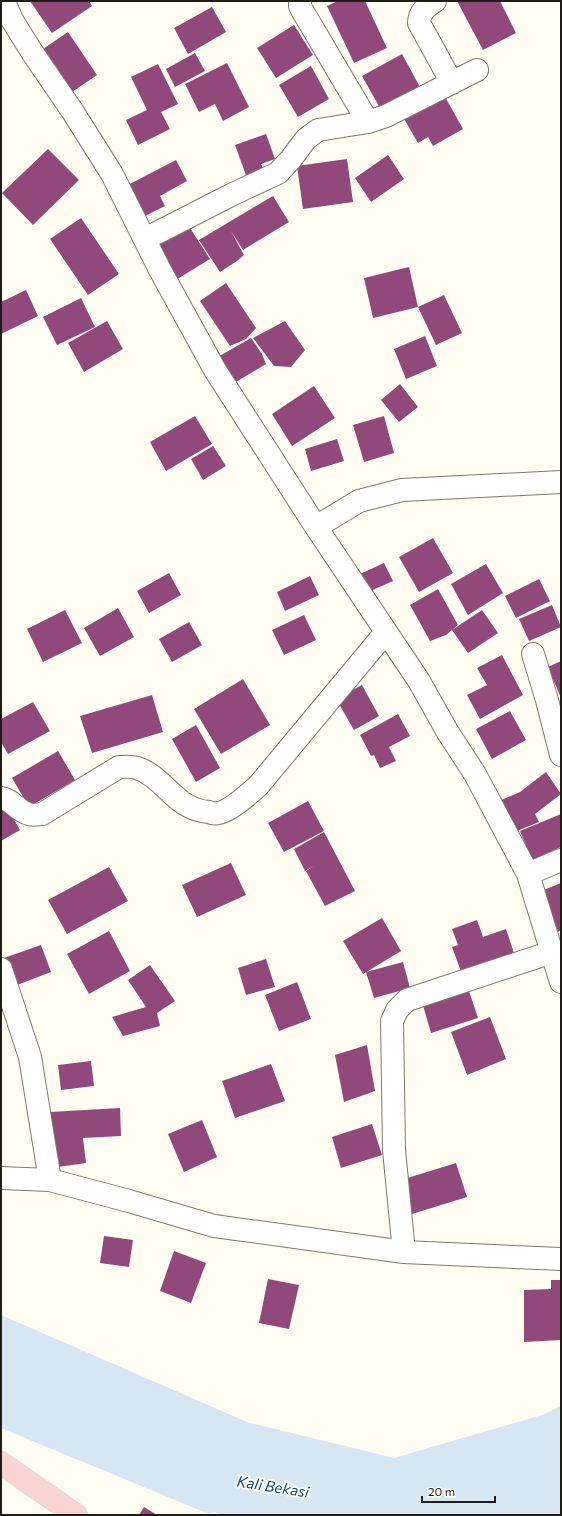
<svg xmlns="http://www.w3.org/2000/svg" width="562" height="1516" font-family="Commissioner,sans-serif">
  <style>
    .water { fill: #d6e6f2 }
    .building { fill: #91487b }
    .lines { fill: none; stroke-linecap: round; stroke-linejoin: round }
    .street-casing { stroke: #7e7a69; stroke-width: 24 }
    .primary-casing { stroke: #dbdbda; stroke-width: 24 }
    .street { stroke: #fff; stroke-width: 22 }
    .primary { stroke: #f9d4d2; stroke-width: 22 }
    .labels { text-anchor: middle; dominant-baseline: central; stroke-width: 4; stroke-linejoin: round; paint-order: stroke }
    .water-label { font-size: 15px; font-style: italic; fill: #054e73; stroke: #fffcf1 }
  </style>
  <rect width="100%" height="100%" fill="#fffcf1"/>
  <!-- water -->
  <path class="water" d="M 1,1315 L 247,1422 L 394,1458 L 542,1415 L 561,1406 L 561,1515 L 222,1515 L 214,1512 L 209,1514 L 1,1428 Z"/>
  <!-- building -->
  <path class="building" d="M 30,1 L 89,1 L 92,6 L 52,33 Z
    M 338,1 L 365,1 L 387,48 L 354,63 L 327,6 Z
    M 457,1 L 500,1 L 516,33 L 483,50 Z
    M 212,7 L 226,32 L 188,54 L 174,28 Z
    M 294,25 L 313,55 L 276,78 L 257,48 Z
    M 68,32 L 97,75 L 72,92 L 43,49 Z
    M 195,53 L 205,71 L 175,87 L 166,69 Z
    M 402,54 L 420,87 L 380,108 L 362,76 Z
    M 227,63 L 249,107 L 223,121 L 215,104 L 199,112 L 185,84 Z
    M 158,64 L 178,104 L 161,112 L 170,129 L 138,145 L 126,120 L 147,110 L 131,77 Z
    M 311,66 L 329,99 L 298,117 L 279,85 Z
    M 444,95 L 463,129 L 433,146 L 428,137 L 418,143 L 403,117 Z
    M 266,134 L 275,159 L 261,164 L 264,172 L 247,178 L 235,145 Z
    M 48,149 L 79,180 L 33,225 L 2,193 Z
    M 388,155 L 404,179 L 371,202 L 355,178 Z
    M 347,159 L 353,202 L 303,209 L 297,166 Z
    M 176,160 L 187,181 L 160,196 L 165,206 L 141,218 L 124,187 Z
    M 273,196 L 289,222 L 243,250 L 231,231 L 244,255 L 237,261 L 220,272 L 199,240 Z
    M 81,218 L 119,274 L 88,295 L 50,239 Z
    M 188,225 L 210,259 L 174,281 L 153,246 Z
    M 409,267 L 418,307 L 373,318 L 364,278 Z
    M 226,283 L 256,328 L 246,339 L 230,346 L 200,301 Z
    M 26,290 L 38,316 L 1,334 L 1,302 Z
    M 444,295 L 462,333 L 436,345 L 418,307 Z
    M 81,298 L 95,327 L 57,345 L 43,317 Z
    M 107,321 L 123,349 L 84,372 L 68,343 Z
    M 285,321 L 305,350 L 291,367 L 274,366 L 253,338 Z
    M 425,336 L 437,366 L 406,379 L 394,349 Z
    M 251,338 L 262,354 L 266,364 L 234,383 L 216,358 Z
    M 400,384 L 418,407 L 399,422 L 381,400 Z
    M 314,386 L 335,418 L 292,446 L 272,414 Z
    M 195,416 L 212,444 L 166,471 L 150,442 Z
    M 384,416 L 394,453 L 364,462 L 353,425 Z
    M 337,439 L 344,461 L 311,471 L 305,449 Z
    M 213,446 L 226,466 L 203,480 L 191,459 Z
    M 433,538 L 453,573 L 419,592 L 399,557 Z
    M 384,563 L 393,581 L 368,592 L 360,574 Z
    M 486,564 L 503,593 L 468,615 L 451,584 Z
    M 169,573 L 181,595 L 149,613 L 137,591 Z
    M 310,576 L 319,595 L 285,611 L 277,592 Z
    M 539,579 L 550,601 L 516,618 L 505,596 Z
    M 438,589 L 458,625 L 446,635 L 430,641 L 410,605 Z
    M 552,605 L 561,627 L 529,641 L 519,619 Z
    M 118,608 L 134,637 L 100,656 L 84,628 Z
    M 65,610 L 82,643 L 43,662 L 27,629 Z
    M 482,610 L 498,633 L 468,653 L 452,630 Z
    M 304,615 L 316,640 L 284,655 L 272,630 Z
    M 189,622 L 202,645 L 172,662 L 159,639 Z
    M 502,655 L 523,695 L 480,719 L 467,695 L 487,685 L 477,668 Z
    M 561,661 L 561,698 L 548,667 Z
    M 243,679 L 270,725 L 221,754 L 194,709 Z
    M 362,685 L 379,716 L 354,730 L 336,699 Z
    M 152,695 L 163,732 L 92,753 L 80,716 Z
    M 33,702 L 50,731 L 8,754 L 1,742 L 1,719 Z
    M 510,711 L 526,740 L 492,759 L 476,729 Z
    M 398,714 L 410,736 L 389,747 L 396,761 L 380,768 L 374,755 L 371,756 L 360,735 Z
    M 196,725 L 220,768 L 196,782 L 172,739 Z
    M 58,751 L 75,780 L 29,807 L 12,778 Z
    M 546,772 L 561,794 L 535,814 L 539,822 L 512,833 L 499,801 L 520,792 Z
    M 308,801 L 324,831 L 284,852 L 268,823 Z
    M 5,804 L 20,830 L 1,841 L 1,806 Z
    M 561,814 L 561,847 L 532,860 L 520,831 Z
    M 324,832 L 355,891 L 325,906 L 306,871 L 314,866 L 305,871 L 294,849 Z
    M 231,863 L 246,895 L 197,917 L 182,885 Z
    M 109,867 L 128,901 L 67,934 L 48,900 Z
    M 561,883 L 561,930 L 558,932 L 541,891 Z
    M 382,918 L 401,951 L 363,974 L 343,941 Z
    M 477,920 L 483,937 L 506,929 L 515,956 L 462,974 L 452,947 L 458,945 L 452,929 Z
    M 109,931 L 130,971 L 89,994 L 67,954 Z
    M 41,945 L 51,972 L 12,987 L 1,959 Z
    M 266,959 L 275,987 L 246,995 L 238,968 Z
    M 403,962 L 410,988 L 374,998 L 366,972 Z
    M 150,965 L 175,1001 L 157,1013 L 160,1026 L 123,1036 L 112,1017 L 146,1007 L 128,980 Z
    M 297,982 L 311,1019 L 279,1031 L 265,995 Z
    M 468,988 L 478,1018 L 431,1033 L 422,1002 Z
    M 490,1017 L 506,1059 L 467,1075 L 451,1032 Z
    M 367,1045 L 375,1091 L 344,1102 L 335,1055 Z
    M 91,1061 L 94,1086 L 61,1090 L 58,1065 Z
    M 271,1064 L 285,1101 L 235,1118 L 222,1081 Z
    M 120,1108 L 121,1136 L 83,1138 L 86,1163 L 58,1167 L 52,1140 L 50,1112 Z
    M 202,1120 L 217,1157 L 184,1172 L 168,1134 Z
    M 372,1124 L 382,1155 L 341,1168 L 332,1137 Z
    M 456,1163 L 467,1197 L 412,1214 L 401,1180 Z
    M 104,1236 L 133,1240 L 129,1267 L 100,1263 Z
    M 174,1251 L 206,1263 L 191,1303 L 160,1291 Z
    M 268,1279 L 299,1285 L 289,1329 L 259,1323 Z
    M 551,1280 L 561,1280 L 561,1340 L 524,1342 L 524,1290 L 551,1289 Z
    M 144,1507 L 157,1515 L 139,1515 Z"/>
  <g class="lines">
    <!-- street casing -->
    <g class="street-casing">
      <path id="street" d="M 4,1 L 12,20 L 32,52 L 73,112 L 112,174 L 160,270 L 215,370 L 316,527 L 419,681 L 447,731 L 475,774 L 528,874 L 561,982
        M 300,1 L 300,6 L 302,10 L 368,122
        M 435,1 C 427,6 419,12 419,23 L 452,83
        M 145,239 L 233,194 L 278,173 L 291,159 L 306,139 L 318,130 L 368,122 L 386,116 L 477,70
        M 316,527 L 359,501 L 402,490 L 561,482
        M 533,654 L 547,700 L 561,755
        M 1,798 C 12,799 18,812 29,814 C 33,816 38,814 42,814 L 119,767 C 125,767 131,766 137,768 C 165,777 175,810 209,812 C 211,813 215,814 218,813 C 229,812 249,794 258,786 L 386,632
        M 528,874 L 561,860
        M 1,969 L 30,1057 L 50,1180
        M 1,1178 L 50,1180 L 129,1201 L 214,1226 L 404,1252 L 561,1259
        M 404,1252 L 394,1150 L 392,1021 L 397,1010 L 407,1000 L 552,952"/>
    </g>
    <!-- primary casing -->
    <g class="primary-casing">
      <path id="primary" d="M 1,1463 L 76,1515"/>
    </g>
    <!-- street -->
    <use href="#street" class="street"/>
    <!-- primary -->
    <use href="#primary" class="primary"/>
  </g>
  <g class="labels">
    <!-- water labels -->
    <g class="water-label">
      <text transform="translate(273 1486) rotate(9)">Kali Bekasi</text>
    </g>
  </g>
  <!-- border -->
  <rect width="562" height="1516" fill="none" stroke="#1d1c15" stroke-width="4"/>
  <!-- scale -->
  <path d="M422 1496v6h73v-6" fill="none" stroke="#1d1c15" stroke-width="2"/>
  <text x="428" y="1496" font-size="12" fill="#1d1c15" stroke="#fffcf1" stroke-width="3" paint-order="stroke">20 m</text>
</svg>
